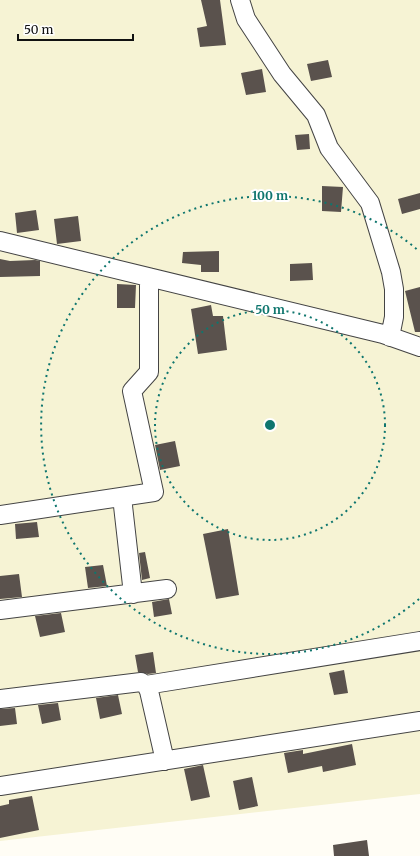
<svg xmlns="http://www.w3.org/2000/svg" width="420" height="856" font-family="Merriweather,serif">
  <style>
    .farmland { fill: #f6f3d4 }
    .building { fill: #5a524d }
    .lines { fill: none; stroke-linecap: round; stroke-linejoin: round }
    .minor-casing { stroke: #444; stroke-width: 20 }
    .minor { stroke: #fff; stroke-width: 18 }
    .ring { fill: none; stroke: #0f766e; stroke-width: 2; stroke-dasharray: 2 4 }
    .centre { fill: #0f766e; stroke: #fff; stroke-width: 2 }
    .ring-label { font-size: 12px; text-anchor: middle; font-weight: bold; fill: #0f766e; stroke: #fff; stroke-width: 4; stroke-linejoin: round; paint-order: stroke }
  </style>
  <rect width="100%" height="100%" fill="#fffdf5"/>
  <!-- farmland -->
  <path class="farmland" d="M 0,0 L 420,0 L 420,794 L 0,841 Z"/>
  <!-- building -->
  <path class="building" d="M 201,0 L 220,0 L 226,45 L 200,47 L 197,28 L 207,26 Z
    M 328,60 L 332,77 L 311,81 L 307,64 Z
    M 262,69 L 266,92 L 246,95 L 241,73 Z
    M 309,134 L 310,149 L 297,150 L 295,135 Z
    M 322,186 L 343,187 L 341,212 L 322,211 Z
    M 420,193 L 420,209 L 402,214 L 398,199 Z
    M 36,210 L 39,230 L 17,233 L 15,213 Z
    M 78,216 L 81,241 L 57,244 L 54,219 Z
    M 219,251 L 219,272 L 201,272 L 201,265 L 182,263 L 183,252 Z
    M 0,259 L 10,261 L 35,260 L 40,261 L 40,276 L 0,277 Z
    M 312,263 L 313,280 L 290,281 L 290,264 Z
    M 117,284 L 136,285 L 135,308 L 117,308 Z
    M 420,287 L 420,332 L 415,332 L 405,291 Z
    M 211,305 L 213,316 L 223,316 L 227,350 L 198,354 L 191,309 Z
    M 175,441 L 180,466 L 160,470 L 155,445 Z
    M 37,522 L 39,537 L 16,539 L 15,524 Z
    M 228,529 L 239,595 L 216,599 L 203,534 Z
    M 145,552 L 150,578 L 142,580 L 139,553 Z
    M 103,565 L 107,586 L 88,588 L 85,567 Z
    M 19,574 L 22,597 L 0,599 L 0,576 Z
    M 169,599 L 172,614 L 154,617 L 152,602 Z
    M 61,613 L 65,632 L 40,637 L 35,616 Z
    M 153,652 L 156,673 L 148,674 L 138,672 L 135,655 Z
    M 344,670 L 348,693 L 334,695 L 329,673 Z
    M 118,695 L 122,714 L 100,719 L 96,698 Z
    M 58,703 L 61,720 L 42,724 L 38,705 Z
    M 15,708 L 17,724 L 0,726 L 0,709 Z
    M 352,744 L 356,765 L 323,772 L 322,766 L 288,773 L 284,753 L 303,750 L 303,754 Z
    M 203,765 L 210,797 L 191,801 L 184,769 Z
    M 252,777 L 258,806 L 239,810 L 233,781 Z
    M 32,796 L 39,830 L 0,838 L 0,806 L 9,804 L 9,800 Z
    M 367,840 L 369,856 L 334,856 L 333,845 Z"/>
  <g class="lines">
    <!-- minor casing -->
    <g class="minor-casing">
      <path id="minor" d="M 240,0 L 246,19 L 282,74 L 316,115 L 329,148 L 370,203 L 391,272 L 394,289 L 394,317 L 390,337
        M 0,241 L 383,334 L 420,347
        M 122,497 L 133,594
        M 0,515 L 154,492 L 132,391 L 149,372 L 149,277
        M 0,610 L 167,589
        M 146,685 L 420,641
        M 0,699 L 141,682 L 146,685 L 149,691 L 165,761
        M 0,786 L 420,721"/>
    </g>
    <!-- minor -->
    <use href="#minor" class="minor"/>
  </g>
  <!-- distance rings -->
  <g class="ring">
    <circle cx="270" cy="425" r="115"/>
    <path d="M419 599A229 229 0 1 1 419 251"/>
  </g>
  <circle cx="270" cy="425" r="6" class="centre"/>
  <g class="ring-label">
    <text x="270" y="200">100 m</text>
    <text x="270" y="314">50 m</text>
  </g>
  <!-- scale -->
  <path d="M18 34v6h115v-6" fill="none" stroke="#111111" stroke-width="2"/>
  <text x="24" y="34" font-size="12" fill="#111111" stroke="#ffffff" stroke-width="3" paint-order="stroke">50 m</text>
</svg>
